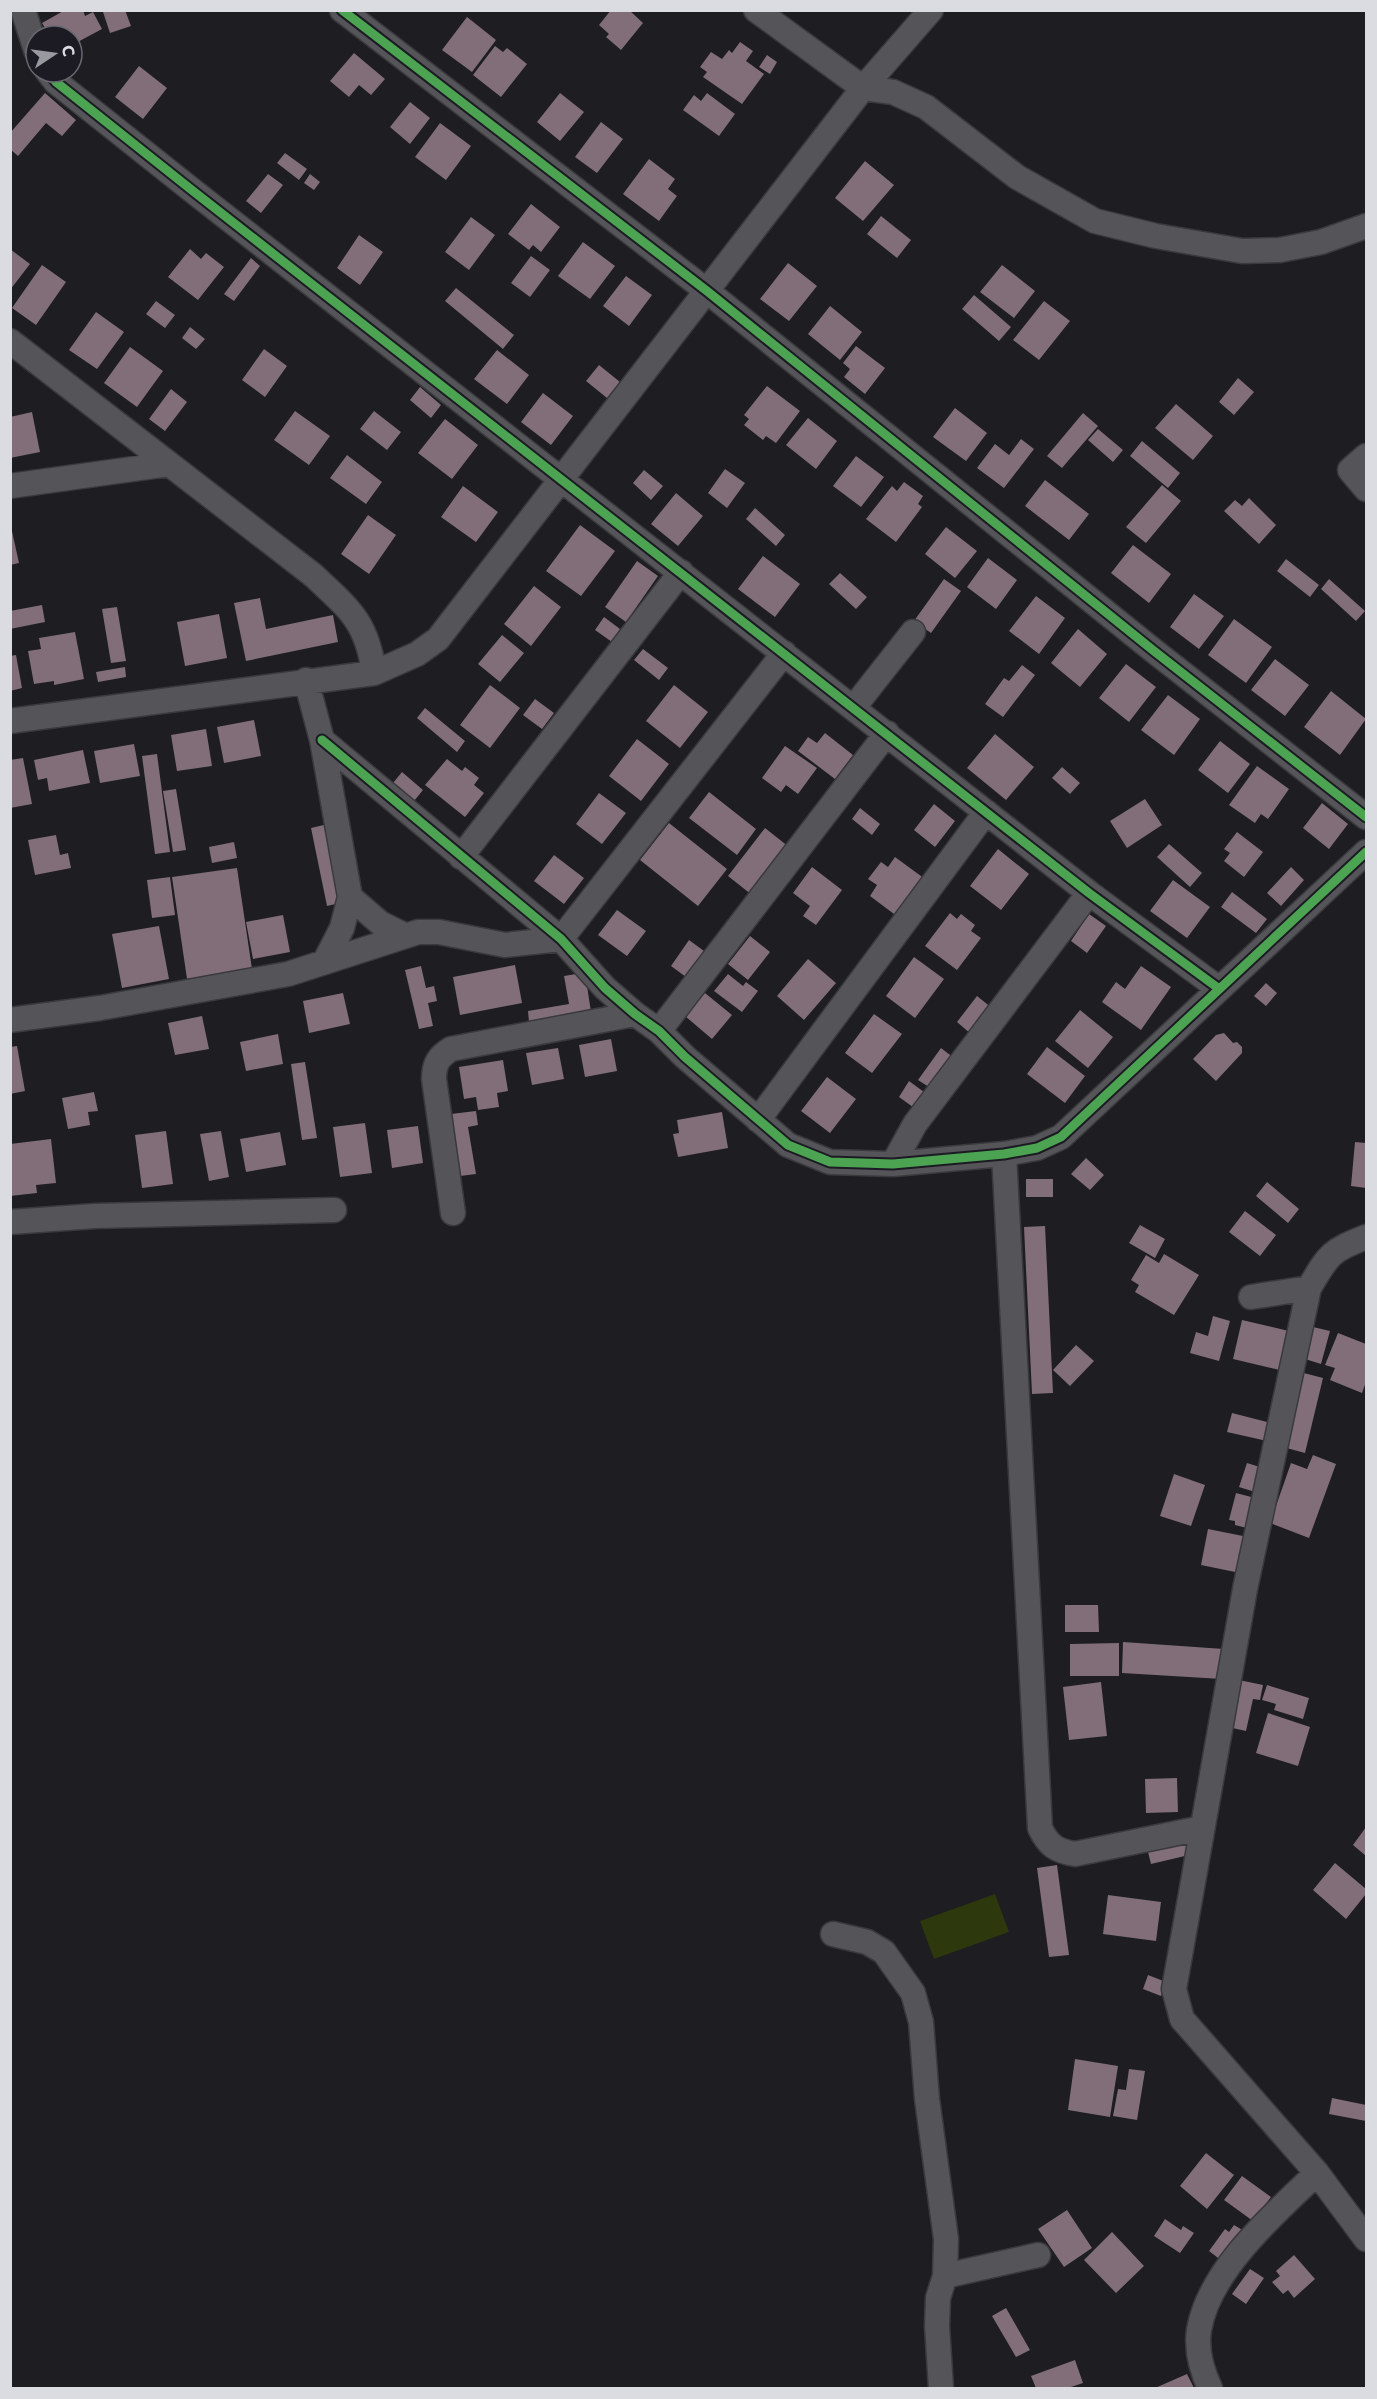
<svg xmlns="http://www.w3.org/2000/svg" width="1377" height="2399" font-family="Commissioner,sans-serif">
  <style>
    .green { fill: #2d380d }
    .building { fill: #816e78 }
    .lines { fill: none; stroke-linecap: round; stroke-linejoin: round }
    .minor-casing { stroke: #39393e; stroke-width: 27 }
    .minor { stroke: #555559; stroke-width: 24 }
    .cycleway-casing { stroke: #1c1b24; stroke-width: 13 }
    .cycleway { stroke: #4ca352; stroke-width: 9 }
  </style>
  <rect width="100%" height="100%" fill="#1d1d22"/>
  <!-- green -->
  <path class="green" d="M 995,1894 L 1009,1932 L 934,1959 L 920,1921 Z"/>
  <!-- building -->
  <path class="building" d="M 65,10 L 83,10 L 85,16 L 93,12 L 102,29 L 72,45 L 72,36 L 50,36 L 42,23 Z
    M 108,10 L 125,10 L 131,26 L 110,33 L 103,12 Z
    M 611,10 L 629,10 L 643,23 L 621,50 L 606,37 L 609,34 L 599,25 Z
    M 467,17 L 496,40 L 472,72 L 442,50 Z
    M 740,42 L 753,51 L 746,61 L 764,74 L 742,104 L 703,77 L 707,72 L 700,67 L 711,52 L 722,59 L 729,50 L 732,53 Z
    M 495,46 L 503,52 L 507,48 L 527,64 L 501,97 L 473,75 Z
    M 354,53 L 385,79 L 371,95 L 359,85 L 349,97 L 330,81 Z
    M 767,55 L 777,62 L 770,74 L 759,67 Z
    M 139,66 L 167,88 L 143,119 L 115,97 Z
    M 45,93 L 76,120 L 62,136 L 46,123 L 18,156 L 10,149 L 10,133 Z
    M 560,93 L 584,112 L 560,141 L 537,122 Z
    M 707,93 L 735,114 L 719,136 L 683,110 L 694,95 L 701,101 Z
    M 410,102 L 430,118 L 410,144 L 390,127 Z
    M 601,122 L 623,139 L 597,173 L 575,157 Z
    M 440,123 L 471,146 L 446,180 L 415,157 Z
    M 285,153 L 307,169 L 299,180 L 277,163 Z
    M 649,159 L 675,179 L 668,189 L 677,196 L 659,221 L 623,194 Z
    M 865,161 L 894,185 L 863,221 L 835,198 Z
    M 268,174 L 283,185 L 261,213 L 246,201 Z
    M 310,174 L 320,182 L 314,190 L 304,183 Z
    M 531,204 L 560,227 L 541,252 L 533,245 L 529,250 L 508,234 Z
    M 881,216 L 911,240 L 897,258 L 867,234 Z
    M 471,217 L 495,235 L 469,270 L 445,252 Z
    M 359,235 L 383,252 L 360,285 L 337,268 Z
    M 583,242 L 615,266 L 590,299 L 558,276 Z
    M 10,249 L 30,264 L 10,290 Z
    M 190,249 L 201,259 L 206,253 L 224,267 L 198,300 L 168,277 Z
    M 531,256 L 550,270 L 530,297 L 511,283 Z
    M 251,258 L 260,266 L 234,301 L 224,294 Z
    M 788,263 L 817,286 L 789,321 L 760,299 Z
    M 42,265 L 66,282 L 36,325 L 12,308 Z
    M 1002,265 L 1035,291 L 1014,318 L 980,292 Z
    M 626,276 L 652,295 L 629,326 L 603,306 Z
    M 456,288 L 514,335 L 503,349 L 445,301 Z
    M 974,295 L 1011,327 L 999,341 L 962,309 Z
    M 156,301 L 175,315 L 165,328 L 146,314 Z
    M 1044,301 L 1070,321 L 1039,360 L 1013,340 Z
    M 830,306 L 862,332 L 840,360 L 808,334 Z
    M 96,312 L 124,332 L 97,369 L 69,350 Z
    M 190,327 L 205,339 L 196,349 L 182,338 Z
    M 856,346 L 885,368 L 865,394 L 844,377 L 850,369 L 843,363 Z
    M 130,347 L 163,371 L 137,407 L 104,383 Z
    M 264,349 L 287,366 L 265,397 L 242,380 Z
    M 497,350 L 529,375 L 507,404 L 474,379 Z
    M 599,365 L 620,382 L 607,398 L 586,381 Z
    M 1238,378 L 1254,392 L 1234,415 L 1219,402 Z
    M 767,386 L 800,411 L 776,443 L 766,436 L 763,440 L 744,425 L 749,419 L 744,415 Z
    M 420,387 L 441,405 L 431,418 L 410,400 Z
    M 171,389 L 187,402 L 165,431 L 149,419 Z
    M 543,393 L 573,416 L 551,445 L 521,422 Z
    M 1176,404 L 1213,436 L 1193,460 L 1155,428 Z
    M 955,408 L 987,433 L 966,461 L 933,437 Z
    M 295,411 L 330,436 L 309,465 L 274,440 Z
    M 374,411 L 401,432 L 387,450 L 360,429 Z
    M 32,412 L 40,452 L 10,458 L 10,417 Z
    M 1083,413 L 1098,426 L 1062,468 L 1047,456 Z
    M 808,418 L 837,441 L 816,469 L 786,445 Z
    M 445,419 L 478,445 L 452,479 L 418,453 Z
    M 1098,429 L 1123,450 L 1113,462 L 1088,440 Z
    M 1021,439 L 1034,449 L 1004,488 L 977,468 L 995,444 L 1009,455 Z
    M 1142,441 L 1180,473 L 1168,488 L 1130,456 Z
    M 347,455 L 382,482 L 366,504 L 330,478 Z
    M 856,456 L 884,477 L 861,507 L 833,486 Z
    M 725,469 L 745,483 L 727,508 L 708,493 Z
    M 644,470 L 663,486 L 651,500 L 633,483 Z
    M 1045,480 L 1089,514 L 1069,540 L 1025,506 Z
    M 904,482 L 923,496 L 918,504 L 922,507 L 896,542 L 866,519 L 892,486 L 897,491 Z
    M 1162,485 L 1181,501 L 1146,543 L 1126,527 Z
    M 463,486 L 498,512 L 476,542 L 441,517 Z
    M 676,493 L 703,516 L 678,546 L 651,524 Z
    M 1249,498 L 1276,525 L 1259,544 L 1224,511 L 1235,500 L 1242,506 Z
    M 755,508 L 785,535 L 776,546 L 746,519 Z
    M 368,515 L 396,535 L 369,574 L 341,554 Z
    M 10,522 L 19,563 L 10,565 Z
    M 580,525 L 615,551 L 581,596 L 546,571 Z
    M 946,527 L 977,551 L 955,578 L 925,554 Z
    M 1133,545 L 1171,574 L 1149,603 L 1111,573 Z
    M 763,556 L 800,584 L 775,617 L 738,589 Z
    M 988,558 L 1017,580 L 996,609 L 967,587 Z
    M 1286,559 L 1319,585 L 1310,597 L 1277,571 Z
    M 637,561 L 658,576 L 626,622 L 605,607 Z
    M 840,573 L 867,597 L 856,609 L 829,584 Z
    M 944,579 L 961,591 L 931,633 L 914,621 Z
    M 1329,579 L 1365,611 L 1356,621 L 1321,589 Z
    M 534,586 L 561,607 L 531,646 L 504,624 Z
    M 1194,594 L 1224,616 L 1199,649 L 1170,627 Z
    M 1036,596 L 1065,618 L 1039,654 L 1009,631 Z
    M 260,598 L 266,629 L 333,615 L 338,642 L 246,661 L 234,603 Z
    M 42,605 L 45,622 L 10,629 L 10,611 Z
    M 117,607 L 126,661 L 111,663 L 102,609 Z
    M 219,614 L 227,658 L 185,666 L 177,622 Z
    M 604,617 L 620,629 L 612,642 L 595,630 Z
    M 1234,619 L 1272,647 L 1246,683 L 1208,655 Z
    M 1078,629 L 1107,654 L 1080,687 L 1051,663 Z
    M 75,632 L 84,679 L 54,685 L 54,681 L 34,684 L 28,651 L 41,649 L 39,638 Z
    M 502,635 L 524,653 L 500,682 L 478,664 Z
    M 643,649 L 668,668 L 659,680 L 634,660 Z
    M 16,655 L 22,688 L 10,691 L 10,656 Z
    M 1275,659 L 1309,685 L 1285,716 L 1251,690 Z
    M 1126,664 L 1156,687 L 1129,722 L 1099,698 Z
    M 1022,665 L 1035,675 L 1003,717 L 985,704 L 1004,678 L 1009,681 Z
    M 125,667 L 126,677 L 98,682 L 96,672 Z
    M 490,685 L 520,708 L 490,748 L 460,725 Z
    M 674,685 L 708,712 L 680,748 L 646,721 Z
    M 1331,691 L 1366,719 L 1340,755 L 1304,727 Z
    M 1168,695 L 1200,719 L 1174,755 L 1141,730 Z
    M 535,699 L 554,713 L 542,729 L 523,715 Z
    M 425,708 L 465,741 L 457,752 L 417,718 Z
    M 254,720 L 261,756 L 224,763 L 217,727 Z
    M 206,729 L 212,766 L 177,771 L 171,735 Z
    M 825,733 L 853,755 L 835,779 L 798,751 L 808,737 L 817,743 Z
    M 995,734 L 1034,767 L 1006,800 L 967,768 Z
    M 637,739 L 669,764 L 641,801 L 609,776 Z
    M 1220,741 L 1250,764 L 1228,793 L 1198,770 Z
    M 134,744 L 140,776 L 100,783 L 94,751 Z
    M 785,746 L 817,768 L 798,794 L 786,785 L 781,792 L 762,778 Z
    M 83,750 L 90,783 L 49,791 L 47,778 L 38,780 L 34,760 Z
    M 157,754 L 170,852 L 155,854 L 142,756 Z
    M 23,758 L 32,804 L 10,808 L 10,760 Z
    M 447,759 L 462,771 L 465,767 L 479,778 L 474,785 L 484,793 L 465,817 L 425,785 Z
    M 1257,766 L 1289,789 L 1268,819 L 1261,814 L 1255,823 L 1229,805 Z
    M 1062,767 L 1080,783 L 1070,794 L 1052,778 Z
    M 402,772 L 423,790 L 414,801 L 393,783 Z
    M 176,789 L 186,850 L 173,852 L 163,791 Z
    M 709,792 L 756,829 L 737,855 L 689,818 Z
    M 599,793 L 626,813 L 602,844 L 576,824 Z
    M 1145,799 L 1162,825 L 1127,848 L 1110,821 Z
    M 1322,803 L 1348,824 L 1329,849 L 1303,828 Z
    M 934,804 L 955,821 L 935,847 L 914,830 Z
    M 860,808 L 880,824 L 872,835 L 852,819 Z
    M 669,823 L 727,869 L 698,906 L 640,860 Z
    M 328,824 L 344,902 L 327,906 L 311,828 Z
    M 765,828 L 794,851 L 752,895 L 728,876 Z
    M 1237,832 L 1263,852 L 1244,877 L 1224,861 L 1230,853 L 1224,849 Z
    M 56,835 L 60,855 L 68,853 L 71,868 L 35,875 L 28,840 Z
    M 234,842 L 237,858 L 212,863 L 209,847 Z
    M 1169,844 L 1202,873 L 1190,887 L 1157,857 Z
    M 998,849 L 1029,874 L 1001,910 L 970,886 Z
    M 554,855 L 584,878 L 564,904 L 534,881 Z
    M 895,857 L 925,879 L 898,917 L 870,896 L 877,885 L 868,879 L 881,862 L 888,867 Z
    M 812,867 L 842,890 L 816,925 L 803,916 L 810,906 L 793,893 Z
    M 1291,867 L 1304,880 L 1281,906 L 1267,893 Z
    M 237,868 L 252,969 L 187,979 L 172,877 Z
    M 170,877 L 175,915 L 152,918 L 147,880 Z
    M 1173,880 L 1210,907 L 1187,938 L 1150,911 Z
    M 1232,892 L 1267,919 L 1256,933 L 1221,907 Z
    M 617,910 L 646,931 L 627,956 L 598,935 Z
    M 950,913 L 957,919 L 961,914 L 975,925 L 971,931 L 981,938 L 957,970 L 925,946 Z
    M 1089,914 L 1106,926 L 1087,953 L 1071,941 Z
    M 283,915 L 290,952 L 253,959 L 246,922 Z
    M 159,926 L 169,979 L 122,988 L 112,934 Z
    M 750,936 L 770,952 L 748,980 L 728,964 Z
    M 689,940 L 704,951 L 686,977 L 671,966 Z
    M 914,957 L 944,979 L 915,1018 L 886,996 Z
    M 808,959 L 836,983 L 804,1020 L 777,996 Z
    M 515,965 L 522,1003 L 460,1015 L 453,977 Z
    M 421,966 L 426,988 L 434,986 L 437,1001 L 428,1003 L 433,1026 L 419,1029 L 405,970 Z
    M 1141,966 L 1171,987 L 1141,1030 L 1102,1002 L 1116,982 L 1125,989 Z
    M 576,974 L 586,979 L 591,1012 L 529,1022 L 528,1011 L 569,1004 L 564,976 Z
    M 728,974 L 743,986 L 746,982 L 758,991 L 742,1012 L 714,991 Z
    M 1266,983 L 1277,993 L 1266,1006 L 1254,996 Z
    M 343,993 L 350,1024 L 309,1033 L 303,1001 Z
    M 705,993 L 732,1015 L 712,1039 L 685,1016 Z
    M 977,996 L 992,1008 L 971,1034 L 957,1022 Z
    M 1080,1010 L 1113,1037 L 1088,1068 L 1055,1041 Z
    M 874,1014 L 902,1034 L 872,1073 L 845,1053 Z
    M 202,1016 L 209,1049 L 175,1055 L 168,1023 Z
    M 1224,1033 L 1233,1043 L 1237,1042 L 1242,1047 L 1242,1053 L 1216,1081 L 1193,1059 L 1216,1035 Z
    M 278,1034 L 283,1064 L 246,1071 L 240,1042 Z
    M 611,1039 L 617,1071 L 585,1077 L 579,1045 Z
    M 17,1046 L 25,1091 L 10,1094 L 10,1047 Z
    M 1047,1047 L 1085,1076 L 1065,1103 L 1027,1074 Z
    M 558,1048 L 564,1079 L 532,1085 L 526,1053 Z
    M 941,1048 L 954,1058 L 932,1089 L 918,1080 Z
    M 503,1060 L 508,1091 L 497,1093 L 499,1107 L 478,1110 L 476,1097 L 464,1099 L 459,1067 Z
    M 305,1062 L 317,1138 L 302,1140 L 291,1064 Z
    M 827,1077 L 856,1099 L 830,1133 L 801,1111 Z
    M 909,1081 L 928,1095 L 917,1110 L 899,1097 Z
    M 94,1092 L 98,1111 L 88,1112 L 90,1125 L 68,1129 L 62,1098 Z
    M 476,1111 L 478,1125 L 468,1127 L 476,1174 L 460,1176 L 451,1114 Z
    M 722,1112 L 728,1148 L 678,1157 L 673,1134 L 679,1133 L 677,1120 Z
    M 365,1123 L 372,1173 L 340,1177 L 333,1127 Z
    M 418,1126 L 423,1163 L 392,1168 L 387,1130 Z
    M 166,1131 L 173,1184 L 142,1188 L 135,1135 Z
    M 221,1131 L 229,1177 L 209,1181 L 200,1134 Z
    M 280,1132 L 286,1165 L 246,1172 L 240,1139 Z
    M 51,1139 L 56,1183 L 36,1185 L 37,1193 L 10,1196 L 10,1144 Z
    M 1355,1142 L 1366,1143 L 1366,1188 L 1351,1186 Z
    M 1086,1158 L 1104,1175 L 1090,1190 L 1071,1174 Z
    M 1026,1179 L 1053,1179 L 1053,1197 L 1026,1197 Z
    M 1267,1182 L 1299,1209 L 1288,1223 L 1256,1196 Z
    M 1245,1211 L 1276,1235 L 1260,1256 L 1229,1232 Z
    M 1140,1225 L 1165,1239 L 1155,1258 L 1129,1243 Z
    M 1045,1226 L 1053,1393 L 1032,1394 L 1024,1227 Z
    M 1164,1254 L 1199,1275 L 1174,1315 L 1135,1292 L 1139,1285 L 1131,1280 L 1146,1255 L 1159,1263 Z
    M 1213,1316 L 1230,1321 L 1219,1361 L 1190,1353 L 1196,1332 L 1208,1336 Z
    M 1242,1320 L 1293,1332 L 1284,1371 L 1233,1359 Z
    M 1313,1327 L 1330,1331 L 1321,1364 L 1305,1359 Z
    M 1338,1333 L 1366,1344 L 1366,1382 L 1362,1393 L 1330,1380 L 1335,1368 L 1325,1365 Z
    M 1076,1345 L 1094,1361 L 1070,1386 L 1053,1370 Z
    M 1300,1372 L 1323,1378 L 1305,1453 L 1283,1447 Z
    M 1232,1413 L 1271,1423 L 1267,1441 L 1227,1432 Z
    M 1313,1455 L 1336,1464 L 1309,1538 L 1270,1523 L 1291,1463 L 1307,1469 Z
    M 1247,1463 L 1263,1468 L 1255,1492 L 1239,1487 Z
    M 1174,1474 L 1205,1485 L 1191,1526 L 1160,1516 Z
    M 1236,1493 L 1255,1498 L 1247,1528 L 1235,1525 L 1235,1521 L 1229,1520 Z
    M 1208,1529 L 1248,1537 L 1240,1573 L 1201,1565 Z
    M 1065,1605 L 1098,1605 L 1099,1632 L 1065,1632 Z
    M 1123,1642 L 1224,1649 L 1222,1679 L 1122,1673 Z
    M 1119,1643 L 1119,1676 L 1070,1676 L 1070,1644 Z
    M 1239,1680 L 1263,1685 L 1260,1700 L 1253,1699 L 1246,1731 L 1228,1727 Z
    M 1101,1682 L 1107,1736 L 1069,1740 L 1063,1687 Z
    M 1267,1685 L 1309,1698 L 1303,1719 L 1274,1710 L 1276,1704 L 1262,1700 Z
    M 1268,1713 L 1310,1727 L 1298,1766 L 1256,1753 Z
    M 1177,1778 L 1178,1812 L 1146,1813 L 1145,1779 Z
    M 1366,1827 L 1366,1856 L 1353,1845 Z
    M 1186,1844 L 1189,1855 L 1151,1864 L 1148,1852 Z
    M 1335,1863 L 1366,1889 L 1366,1894 L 1346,1919 L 1313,1890 Z
    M 1057,1865 L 1069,1955 L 1049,1957 L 1037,1868 Z
    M 1108,1895 L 1161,1902 L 1156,1941 L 1103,1934 Z
    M 1148,1975 L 1166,1982 L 1161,1996 L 1143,1989 Z
    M 1075,2059 L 1118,2066 L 1110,2117 L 1068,2110 Z
    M 1129,2069 L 1145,2071 L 1137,2120 L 1113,2116 L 1118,2089 L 1126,2090 Z
    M 1332,2098 L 1366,2105 L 1366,2121 L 1329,2114 Z
    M 1206,2153 L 1234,2175 L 1207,2209 L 1180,2186 Z
    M 1242,2176 L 1271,2197 L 1253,2221 L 1224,2200 Z
    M 1067,2210 L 1092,2248 L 1064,2267 L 1038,2229 Z
    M 1165,2219 L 1181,2230 L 1183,2226 L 1194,2233 L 1180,2253 L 1154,2236 Z
    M 1234,2225 L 1244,2231 L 1222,2261 L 1209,2251 L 1225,2229 L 1229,2232 Z
    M 1112,2232 L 1144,2266 L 1116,2293 L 1084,2260 Z
    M 1294,2255 L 1315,2279 L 1294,2298 L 1288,2290 L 1283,2294 L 1272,2282 L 1280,2276 L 1276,2271 Z
    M 1250,2269 L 1264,2278 L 1246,2304 L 1232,2294 Z
    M 1006,2308 L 1030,2350 L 1016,2357 L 992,2316 Z
    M 1075,2360 L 1083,2383 L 1068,2388 L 1036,2388 L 1031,2376 Z
    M 1187,2374 L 1194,2388 L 1155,2388 Z"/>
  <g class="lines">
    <!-- minor casing -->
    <g class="minor-casing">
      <path id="minor" d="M 23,10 L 36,50
        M 342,10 L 707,291 L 1154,651 L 1366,817
        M 756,10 L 863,88 L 893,92 L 926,107 L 1017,177 L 1095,221 L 1156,236 L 1242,251 L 1280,250 L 1321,242 L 1366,226
        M 48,72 L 56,82 L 193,191 L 1089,893 L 1218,988
        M 10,341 L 313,575 C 349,609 367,621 374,673
        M 1366,456 L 1350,470 L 1366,489
        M 10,486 L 169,464
        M 306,680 L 322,740 L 350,897 L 342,928 L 325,961
        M 854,707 L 913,632
        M 10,721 L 374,673 L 417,654 L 438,639 L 863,88 L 931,10
        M 322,740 L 561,939 L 605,988 L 635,1014 L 659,1031 L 685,1057 L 788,1145 L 830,1162 L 893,1164 L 1004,1154 L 1037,1148 L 1061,1137 L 1366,852
        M 461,857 L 681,572
        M 350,897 L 380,923 L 404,935
        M 10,1020 L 100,1008 L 288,974 L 418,932 L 439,932 L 505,945 L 561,939 L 784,653
        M 659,1031 L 887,733
        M 758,1120 L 986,812
        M 1004,1154 L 1040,1828 C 1048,1845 1056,1851 1075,1854 L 1202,1828
        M 893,1164 L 915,1124 L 1089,893
        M 453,1213 L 434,1079 C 434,1064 438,1057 451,1049 L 635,1014
        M 10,1222 L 95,1216 L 334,1210
        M 1366,1237 C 1330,1251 1329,1254 1309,1288 L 1245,1589 L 1174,1989 L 1182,2019 L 1317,2173 L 1366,2239
        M 1251,1297 L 1309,1288
        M 833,1934 L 867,1942 L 884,1952 L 913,1993 L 921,2022 L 927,2099 L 946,2239 L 945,2276 L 938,2298 L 937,2326 L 941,2388
        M 945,2276 L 1038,2255
        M 1210,2388 C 1202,2371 1196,2350 1199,2330 C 1209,2270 1275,2213 1317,2173"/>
    </g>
    <!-- minor -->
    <use href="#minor" class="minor"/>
    <!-- cycleway casing -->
    <g class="cycleway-casing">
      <path id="cycleway" d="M 342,10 L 707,291 L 1154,651 L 1366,817
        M 48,72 L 56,82 L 193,191 L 1089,893 L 1218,988
        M 322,740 L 561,939 L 605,988 L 635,1014 L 659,1031 L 685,1057 L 788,1145 L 830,1162 L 893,1164 L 1004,1154 L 1037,1148 L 1061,1137 L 1366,852"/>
    </g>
    <!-- cycleway -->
    <use href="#cycleway" class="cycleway"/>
  </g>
  <!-- border -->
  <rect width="1377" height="2399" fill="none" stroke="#dbdbe2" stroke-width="24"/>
  <!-- north arrow -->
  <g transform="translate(54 54) rotate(77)"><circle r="28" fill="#1c1b24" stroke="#686870" stroke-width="1.5"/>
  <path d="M0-4.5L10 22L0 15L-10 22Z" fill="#98989f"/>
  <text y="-9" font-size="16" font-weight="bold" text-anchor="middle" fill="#dbdbe2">С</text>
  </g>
</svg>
